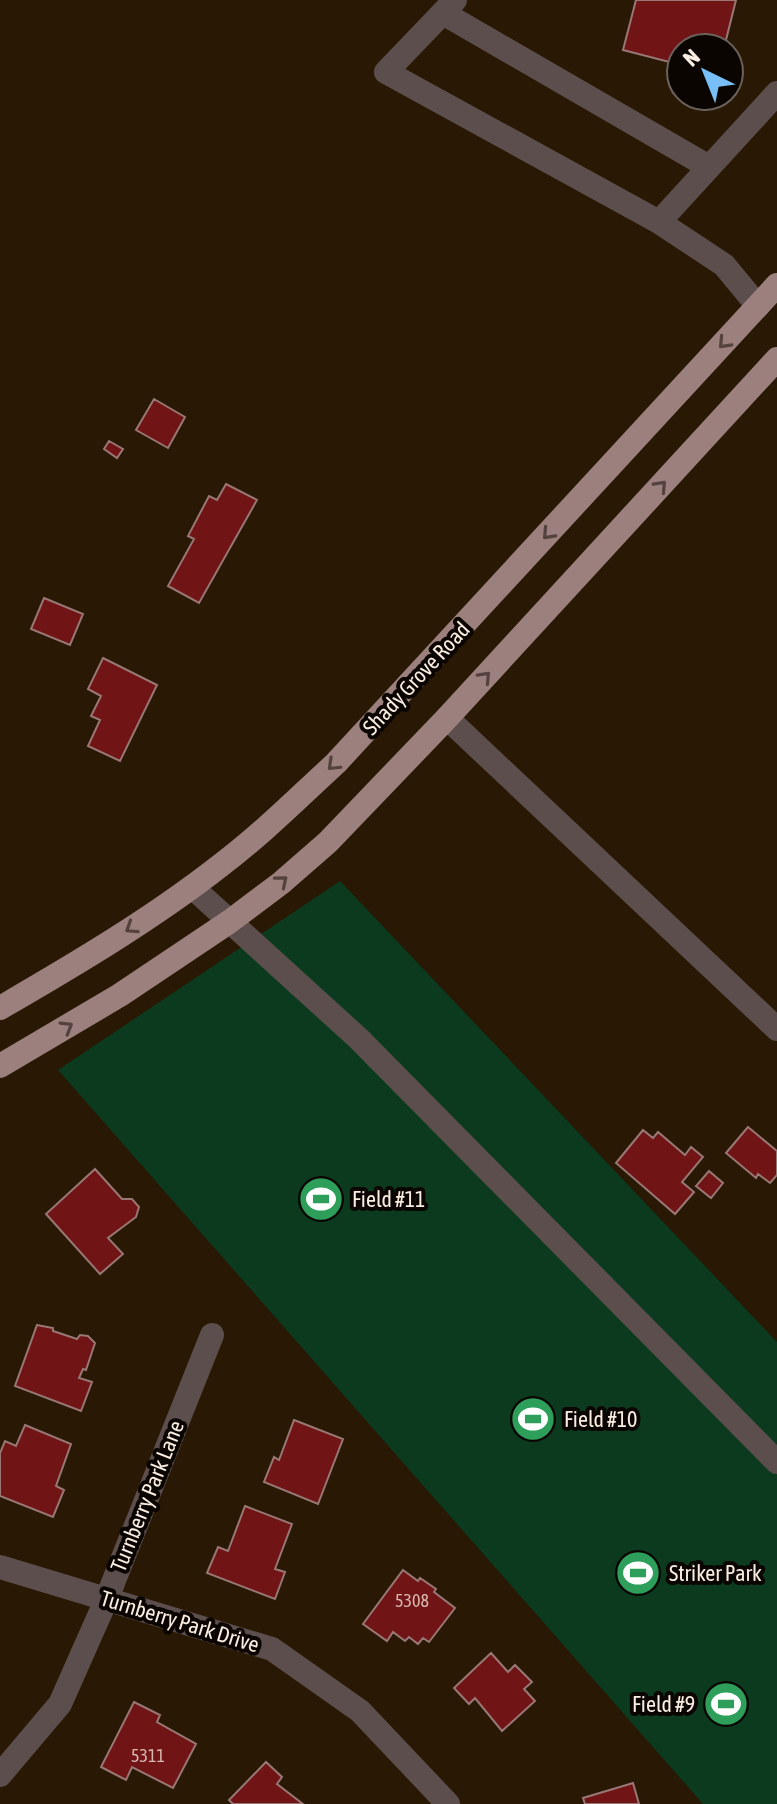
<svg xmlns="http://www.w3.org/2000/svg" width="777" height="1804" font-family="'Asap Condensed',sans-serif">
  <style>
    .green { fill: #0c3a1e }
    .building { fill: #701416; stroke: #987774; stroke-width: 2 }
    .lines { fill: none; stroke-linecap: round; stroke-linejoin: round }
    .minor { stroke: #5c4e4c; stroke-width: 24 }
    .major { stroke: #9c807d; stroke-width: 24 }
    .oneway { stroke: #54423f }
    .labels { text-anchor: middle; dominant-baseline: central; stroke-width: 8; stroke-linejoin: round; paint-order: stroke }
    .number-label { font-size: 18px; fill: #d8b8af }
    .street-label { font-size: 22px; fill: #faeee2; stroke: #0b0501 }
    .poi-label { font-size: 22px; fill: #faeee2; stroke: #0b0501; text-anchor: start }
  </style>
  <rect width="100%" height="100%" fill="#281804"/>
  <!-- green -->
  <path class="green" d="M 340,881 L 777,1342 L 777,1804 L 703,1804 L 58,1070 Z"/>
  <!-- building -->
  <path class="building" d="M 636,0 L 736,0 L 724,48 L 681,48 L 681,65 L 623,50 Z
    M 154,399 L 185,417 L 168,448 L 136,430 Z
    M 109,441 L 123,449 L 117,458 L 104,449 Z
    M 226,484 L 257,500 L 199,603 L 168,586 L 194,539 L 188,536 L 209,496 L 217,500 Z
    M 44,598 L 83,614 L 70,645 L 31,629 Z
    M 103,658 L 157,685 L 120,761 L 88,746 L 100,720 L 91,716 L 101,696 L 88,689 Z
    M 748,1127 L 777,1151 L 777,1175 L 770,1183 L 758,1174 L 756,1178 L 726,1153 Z
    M 643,1130 L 653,1138 L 658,1132 L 685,1155 L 691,1147 L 703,1157 L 682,1182 L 694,1192 L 675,1214 L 616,1163 Z
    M 95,1169 L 122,1199 L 132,1199 L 139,1207 L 136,1217 L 108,1238 L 123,1254 L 100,1274 L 46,1214 Z
    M 709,1171 L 723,1183 L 711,1198 L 696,1186 Z
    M 37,1325 L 53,1328 L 53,1331 L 77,1339 L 80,1335 L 88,1336 L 95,1343 L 86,1370 L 83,1369 L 79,1378 L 92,1382 L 81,1411 L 15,1386 Z
    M 294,1420 L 343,1439 L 318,1504 L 264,1482 L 274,1457 L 279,1460 Z
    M 25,1425 L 71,1444 L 56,1486 L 64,1490 L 53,1517 L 0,1496 L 0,1453 L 5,1441 L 16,1446 Z
    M 245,1506 L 292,1524 L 275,1569 L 285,1572 L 275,1599 L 207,1573 L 218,1547 L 228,1551 Z
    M 403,1570 L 418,1581 L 420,1578 L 436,1589 L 434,1592 L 455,1608 L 429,1642 L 423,1638 L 418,1644 L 409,1637 L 405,1641 L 393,1632 L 387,1641 L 363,1624 Z
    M 491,1653 L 508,1672 L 515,1665 L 532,1682 L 524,1689 L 535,1701 L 502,1731 L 475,1698 L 469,1704 L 454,1688 Z
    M 134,1702 L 160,1715 L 157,1722 L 196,1744 L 173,1788 L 132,1767 L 126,1780 L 101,1767 Z
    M 266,1762 L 282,1777 L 277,1784 L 303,1804 L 233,1804 L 229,1800 Z
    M 633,1783 L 639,1804 L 585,1804 L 583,1798 Z"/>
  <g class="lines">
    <!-- minor -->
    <path class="minor" d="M 455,0 L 386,72 L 659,222 L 724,265 L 758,306
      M 443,13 L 709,167
      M 659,222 L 777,93
      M 447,718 L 777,1029
      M 192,887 L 359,1039 L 777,1462
      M 0,1567 L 272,1649 L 360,1711 L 448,1804
      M 0,1775 L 60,1704 L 107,1598 L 212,1335"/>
    <!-- major -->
    <path class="major" d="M 0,1008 C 76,964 152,919 221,865 C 262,834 298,798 336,763 L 777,285
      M 0,1066 L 120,995 L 229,922 L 281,883 L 328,842 L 447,718 L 777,359"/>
  </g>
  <!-- one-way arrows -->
  <defs><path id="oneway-chevron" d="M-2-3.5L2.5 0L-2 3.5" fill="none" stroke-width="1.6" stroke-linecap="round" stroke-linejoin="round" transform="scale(2)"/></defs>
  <g class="oneway">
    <use href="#oneway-chevron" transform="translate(724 343) rotate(133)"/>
    <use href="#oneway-chevron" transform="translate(661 486) rotate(-47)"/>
    <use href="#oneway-chevron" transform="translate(548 534) rotate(133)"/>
    <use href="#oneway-chevron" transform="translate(485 677) rotate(-47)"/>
    <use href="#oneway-chevron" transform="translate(333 765) rotate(136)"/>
    <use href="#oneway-chevron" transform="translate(282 881) rotate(-40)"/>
    <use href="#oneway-chevron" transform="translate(131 928) rotate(147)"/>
    <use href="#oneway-chevron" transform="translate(67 1027) rotate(-31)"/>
  </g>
  <!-- icons -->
  <defs>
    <g id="stadium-disc" transform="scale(2.3)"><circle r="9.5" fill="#2e9e5b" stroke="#0b0501"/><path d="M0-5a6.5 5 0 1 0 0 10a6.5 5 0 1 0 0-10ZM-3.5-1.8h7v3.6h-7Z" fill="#fff"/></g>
  </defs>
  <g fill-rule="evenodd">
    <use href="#stadium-disc" x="321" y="1199"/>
    <use href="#stadium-disc" x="533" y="1419"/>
    <use href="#stadium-disc" x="638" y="1573"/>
    <use href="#stadium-disc" x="726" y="1704"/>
  </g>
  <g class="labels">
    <!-- number labels -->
    <g class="number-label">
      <text x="412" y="1600">5308</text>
      <text x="148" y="1755">5311</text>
    </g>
    <!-- street labels -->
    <g class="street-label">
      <text transform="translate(416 678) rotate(-47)">Shady Grove Road</text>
      <text transform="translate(147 1496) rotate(-68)">Turnberry Park Lane</text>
      <text transform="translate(180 1621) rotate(17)">Turnberry Park Drive</text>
    </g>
    <!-- poi labels -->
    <g class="poi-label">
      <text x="352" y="1199">Field #11</text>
      <text x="564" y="1419">Field #10</text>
      <text x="669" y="1573">Striker Park</text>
      <text x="695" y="1704" text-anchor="end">Field #9</text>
    </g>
  </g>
  <!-- north arrow -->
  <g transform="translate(705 72) rotate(317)"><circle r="38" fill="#0b0501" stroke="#6b625b" stroke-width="2"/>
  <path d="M0-6L14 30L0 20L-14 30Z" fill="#78bff7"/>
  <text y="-12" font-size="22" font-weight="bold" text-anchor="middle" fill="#faeee2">N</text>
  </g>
</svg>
